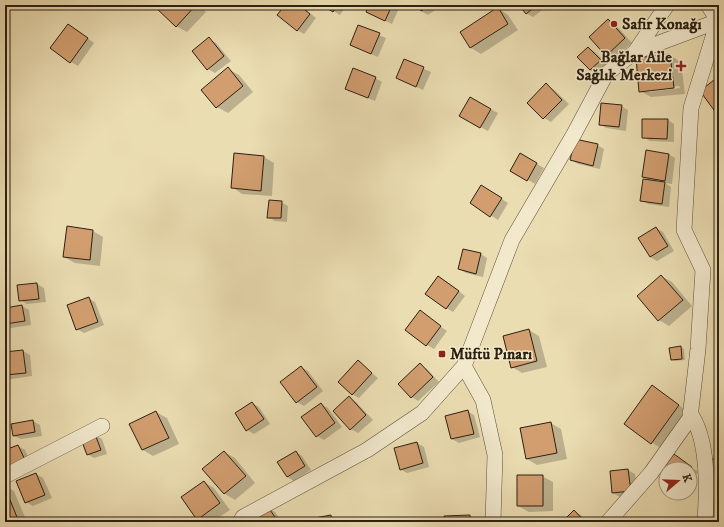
<svg xmlns="http://www.w3.org/2000/svg" width="724" height="527" font-family="'IM FELL DW Pica',serif">
  <style>
    .shadow { fill: #0003; fill-rule: evenodd }
    .building { fill: #d29e70; stroke: #2b2010 }
    .lines { fill: none; stroke-linecap: round; stroke-linejoin: round }
    .minor-casing { stroke: #5b4f38; stroke-width: 16 }
    .minor { stroke: #f2e9cd; stroke-width: 15 }
    .poi-dot { fill: #8f2418; stroke: #f2e9cd; stroke-width: 1.5 }
    .labels { text-anchor: middle; dominant-baseline: central; stroke-width: 3; stroke-linejoin: round; paint-order: stroke }
    .poi-label { font-size: 16px; font-weight: bold; fill: #2b2010; stroke: #f2e9cd; text-anchor: start }
  </style>
  <rect width="100%" height="100%" fill="#ebddb2"/>
  <filter id="stains"><feTurbulence type="fractalNoise" baseFrequency=".005" numOctaves="4"/><feColorMatrix values="0 0 0 0 .2 0 0 0 0 .09 0 0 0 0 .02 0 0 0 .5 -.17"/></filter>
  <radialGradient id="worn" r=".72"><stop offset=".6" stop-color="#630" stop-opacity="0"/><stop offset="1" stop-color="#630" stop-opacity=".3"/></radialGradient>
  <!-- shadow -->
  <path class="shadow" d="M 155,5 L 198,5 L 206,12 L 187,32 L 176,26 Z
    M 286,5 L 300,5 L 316,18 L 304,34 L 297,30 Z
    M 324,5 L 347,5 L 340,15 Z
    M 370,5 L 398,5 L 400,6 L 392,24 L 374,15 Z
    M 418,5 L 443,5 L 428,15 L 421,11 Z
    M 521,5 L 549,5 L 533,17 L 526,13 Z
    M 498,8 L 508,15 L 518,30 L 481,54 L 471,48 L 461,32 Z
    M 5,9 L 10,12 L 5,21 Z
    M 608,20 L 615,24 L 632,43 L 613,59 L 606,55 Z
    M 359,26 L 386,38 L 378,57 L 351,45 Z
    M 75,29 L 94,43 L 78,66 L 71,62 Z
    M 209,39 L 216,43 L 231,61 L 215,73 L 208,69 L 194,51 Z
    M 588,48 L 595,52 L 607,64 L 597,74 L 590,70 Z
    M 670,55 L 681,62 L 685,94 L 651,97 L 640,91 L 637,59 ZM 679,86 L 680,88 L 649,92 L 649,90 Z
    M 404,60 L 431,72 L 423,90 L 404,81 Z
    M 228,69 L 239,75 L 253,92 L 228,113 L 217,107 L 203,90 Z
    M 375,78 L 382,82 L 375,101 L 346,89 Z
    M 546,85 L 553,89 L 569,104 L 551,122 L 544,118 L 528,103 Z
    M 470,98 L 498,113 L 488,131 L 460,116 Z
    M 621,106 L 628,110 L 626,131 L 606,128 L 600,124 Z
    M 668,120 L 674,124 L 674,142 L 650,141 L 643,137 Z
    M 597,145 L 604,149 L 600,169 L 578,164 L 571,160 Z
    M 235,154 L 264,157 L 274,163 L 272,196 L 242,194 L 232,187 Z
    M 520,154 L 544,168 L 535,184 L 511,170 Z
    M 668,154 L 675,158 L 672,184 L 665,183 L 671,187 L 669,207 L 648,204 L 641,200 L 650,181 L 643,177 Z
    M 488,190 L 508,203 L 498,220 L 471,203 Z
    M 281,202 L 288,206 L 287,222 L 275,221 L 268,217 Z
    M 656,228 L 663,232 L 674,251 L 657,261 L 650,257 Z
    M 93,231 L 103,237 L 100,266 L 75,263 L 64,257 Z
    M 481,254 L 487,258 L 483,277 L 466,273 L 459,269 Z
    M 661,276 L 672,282 L 692,306 L 669,326 L 659,320 Z
    M 446,281 L 465,296 L 453,312 L 446,308 Z
    M 37,284 L 44,288 L 46,302 L 27,304 L 20,300 L 18,286 Z
    M 88,298 L 95,302 L 104,325 L 84,333 L 77,329 Z
    M 22,306 L 29,310 L 31,325 L 11,328 L 5,325 L 5,309 Z
    M 420,312 L 447,331 L 434,349 L 427,345 Z
    M 529,330 L 539,336 L 547,367 L 522,373 L 512,367 Z
    M 681,347 L 684,349 L 685,360 L 675,361 L 672,360 Z
    M 23,351 L 30,355 L 32,376 L 5,380 L 5,353 Z
    M 358,362 L 378,378 L 359,398 L 352,394 Z
    M 420,365 L 427,369 L 439,382 L 418,401 L 412,397 Z
    M 301,367 L 308,371 L 323,391 L 304,406 L 297,402 Z
    M 652,387 L 689,412 L 662,449 L 625,424 Z
    M 349,398 L 356,402 L 373,420 L 358,433 L 351,429 L 334,411 Z
    M 252,403 L 259,407 L 270,424 L 254,434 L 247,430 Z
    M 321,404 L 328,408 L 342,427 L 324,440 L 317,436 Z
    M 467,411 L 474,415 L 480,437 L 459,443 L 452,439 Z
    M 156,412 L 167,418 L 179,444 L 153,456 L 143,450 Z
    M 33,421 L 40,425 L 42,436 L 21,439 L 14,436 Z
    M 551,423 L 561,429 L 567,459 L 537,465 L 527,459 Z
    M 95,435 L 102,439 L 107,454 L 94,458 L 87,454 Z
    M 417,443 L 424,447 L 429,467 L 407,473 L 400,469 Z
    M 18,446 L 25,450 L 31,464 L 5,455 L 5,451 Z
    M 224,452 L 235,458 L 255,483 L 235,500 L 225,494 L 204,469 Z
    M 296,452 L 302,456 L 311,470 L 294,481 L 287,477 Z
    M 681,459 L 698,472 L 690,483 L 690,469 L 666,469 L 666,473 L 663,470 Z
    M 628,470 L 635,474 L 638,494 L 620,497 L 613,493 Z
    M 36,474 L 43,478 L 52,498 L 33,506 L 26,502 Z
    M 542,476 L 553,482 L 553,511 L 529,512 L 518,506 Z
    M 204,482 L 214,488 L 230,510 L 212,522 L 202,522 L 197,519 Z
    M 5,486 L 14,491 L 27,522 L 5,522 Z
    M 268,508 L 275,512 L 282,522 L 254,522 Z
    M 574,511 L 581,515 L 587,522 L 563,522 Z
    M 330,516 L 338,522 L 310,522 Z
    M 470,516 L 480,522 L 445,522 L 445,517 Z"/>
  <!-- building -->
  <path class="building" d="M 153,5 L 196,5 L 176,27 Z
    M 285,5 L 299,5 L 310,14 L 297,31 L 277,15 Z
    M 322,5 L 337,5 L 333,12 Z
    M 369,5 L 392,5 L 385,21 L 366,12 Z
    M 417,5 L 430,5 L 421,11 Z
    M 519,5 L 537,5 L 526,14 Z
    M 498,7 L 508,24 L 470,48 L 460,32 Z
    M 608,19 L 625,38 L 606,56 L 589,37 Z
    M 68,24 L 88,38 L 70,63 L 50,48 Z
    M 358,25 L 380,33 L 371,54 L 350,45 Z
    M 209,37 L 224,56 L 207,70 L 192,51 Z
    M 588,47 L 601,60 L 590,70 L 577,57 Z
    M 670,54 L 674,88 L 639,92 L 636,58 Z
    M 404,59 L 424,67 L 416,87 L 396,78 Z
    M 228,67 L 243,86 L 216,108 L 201,90 Z
    M 353,68 L 376,77 L 368,98 L 345,89 Z
    M 719,76 L 719,117 L 700,91 Z
    M 546,83 L 562,100 L 543,119 L 527,103 Z
    M 470,97 L 491,109 L 480,128 L 459,116 Z
    M 601,103 L 622,105 L 619,127 L 599,125 Z
    M 642,119 L 668,119 L 667,139 L 642,138 Z
    M 575,139 L 598,144 L 593,166 L 570,160 Z
    M 646,150 L 669,154 L 665,181 L 642,177 Z
    M 234,153 L 264,156 L 261,191 L 231,188 Z
    M 520,153 L 537,163 L 527,181 L 510,171 Z
    M 643,179 L 665,182 L 662,204 L 640,201 Z
    M 481,185 L 502,198 L 490,217 L 470,203 Z
    M 269,200 L 282,201 L 281,218 L 267,218 Z
    M 67,226 L 93,230 L 90,260 L 63,257 Z
    M 656,227 L 668,246 L 650,257 L 638,238 Z
    M 463,249 L 481,253 L 476,274 L 458,269 Z
    M 661,275 L 683,300 L 658,321 L 637,296 Z
    M 438,276 L 459,291 L 446,309 L 425,294 Z
    M 719,282 L 719,309 L 716,308 Z
    M 37,283 L 39,299 L 19,301 L 17,285 Z
    M 89,297 L 98,322 L 76,330 L 67,305 Z
    M 22,305 L 25,321 L 5,324 L 5,308 Z
    M 420,310 L 441,326 L 426,346 L 405,330 Z
    M 529,329 L 537,361 L 511,368 L 503,336 Z
    M 681,346 L 682,359 L 671,360 L 669,348 Z
    M 23,350 L 26,373 L 5,375 L 5,352 Z
    M 358,360 L 372,373 L 352,395 L 338,382 Z
    M 420,363 L 433,377 L 411,398 L 398,384 Z
    M 301,366 L 317,387 L 296,403 L 280,382 Z
    M 652,385 L 679,405 L 651,444 L 624,424 Z
    M 349,396 L 366,415 L 350,430 L 333,411 Z
    M 252,402 L 264,419 L 246,431 L 235,413 Z
    M 321,403 L 335,423 L 316,437 L 301,417 Z
    M 468,410 L 474,434 L 451,439 L 445,416 Z
    M 156,411 L 169,438 L 142,450 L 129,424 Z
    M 33,420 L 35,432 L 13,436 L 11,424 Z
    M 551,422 L 557,453 L 526,459 L 520,428 Z
    M 719,429 L 719,453 L 718,453 L 716,430 Z
    M 95,434 L 101,450 L 87,455 L 81,439 Z
    M 417,442 L 423,463 L 400,470 L 394,448 Z
    M 18,445 L 25,460 L 9,466 L 5,458 L 5,450 Z
    M 224,451 L 246,476 L 224,494 L 202,469 Z
    M 296,451 L 305,466 L 287,477 L 277,462 Z
    M 674,454 L 692,467 L 690,470 L 666,469 L 666,474 L 661,471 Z
    M 711,459 L 719,459 L 719,483 L 713,483 Z
    M 628,469 L 631,491 L 612,493 L 610,471 Z
    M 36,473 L 45,495 L 25,503 L 16,481 Z
    M 517,475 L 543,475 L 543,506 L 517,506 Z
    M 204,481 L 220,503 L 197,520 L 181,497 Z
    M 5,488 L 19,522 L 5,522 Z
    M 268,507 L 277,520 L 274,522 L 253,522 L 251,519 Z
    M 574,510 L 585,522 L 562,522 Z
    M 331,515 L 332,522 L 309,522 L 309,519 Z
    M 470,515 L 470,522 L 444,522 L 444,516 Z"/>
  <g class="lines">
    <!-- minor casing -->
    <g class="minor-casing">
      <path id="minor" d="M 708,5 L 719,22
        M 635,52 L 667,5
        M 464,366 L 483,400 L 495,455 L 493,522
        M 690,413 C 709,440 707,490 705,522
        M 5,476 L 102,426
        M 240,522 L 243,517 L 367,450 L 422,413 L 464,366 L 512,240 L 574,134 L 606,74 L 635,52 L 718,21
        M 608,522 L 651,473 L 690,418 L 698,349 L 703,270 L 684,230 L 691,108 L 718,21"/>
    </g>
    <!-- minor -->
    <use href="#minor" class="minor"/>
  </g>
  <!-- markers -->
  <g class="poi-dot">
    <circle cx="614" cy="24" r="4"/>
    <path d="M679 60h4v4h4v4h-4v4h-4v-4h-4v-4h4z"/>
    <rect x="438" y="350" width="8" height="8" rx="2"/>
  </g>
  <g class="labels">
    <!-- poi labels -->
    <g class="poi-label">
      <text x="622" y="24">Safir Konağı</text>
      <text x="672" y="57" text-anchor="end">Bağlar Aile<tspan x="672" dy="18">Sağlık Merkezi</tspan></text>
      <text x="450" y="354">Müftü Pınarı</text>
    </g>
  </g>
  <!-- margin -->
  <rect width="724" height="527" fill="none" stroke="#ebddb2" stroke-width="20"/>
  <rect x="6" y="6" width="712" height="515" fill="none" stroke="#2b2010" stroke-width="2"/>
  <rect x="10" y="10" width="704" height="507" fill="none" stroke="#2b2010"/>
  <!-- north arrow -->
  <g transform="translate(678 481) rotate(71)"><circle r="19" fill="#f2e9cd" stroke="#a29981"/>
  <path d="M0-3L7 15L0 10L-7 15Z" fill="#8f2418"/>
  <text y="-6" font-size="11" font-weight="bold" text-anchor="middle" fill="#2b2010">K</text>
  </g>
  <rect width="100%" height="100%" filter="url(#stains)"/>
  <rect width="100%" height="100%" fill="url(#worn)"/>
</svg>
